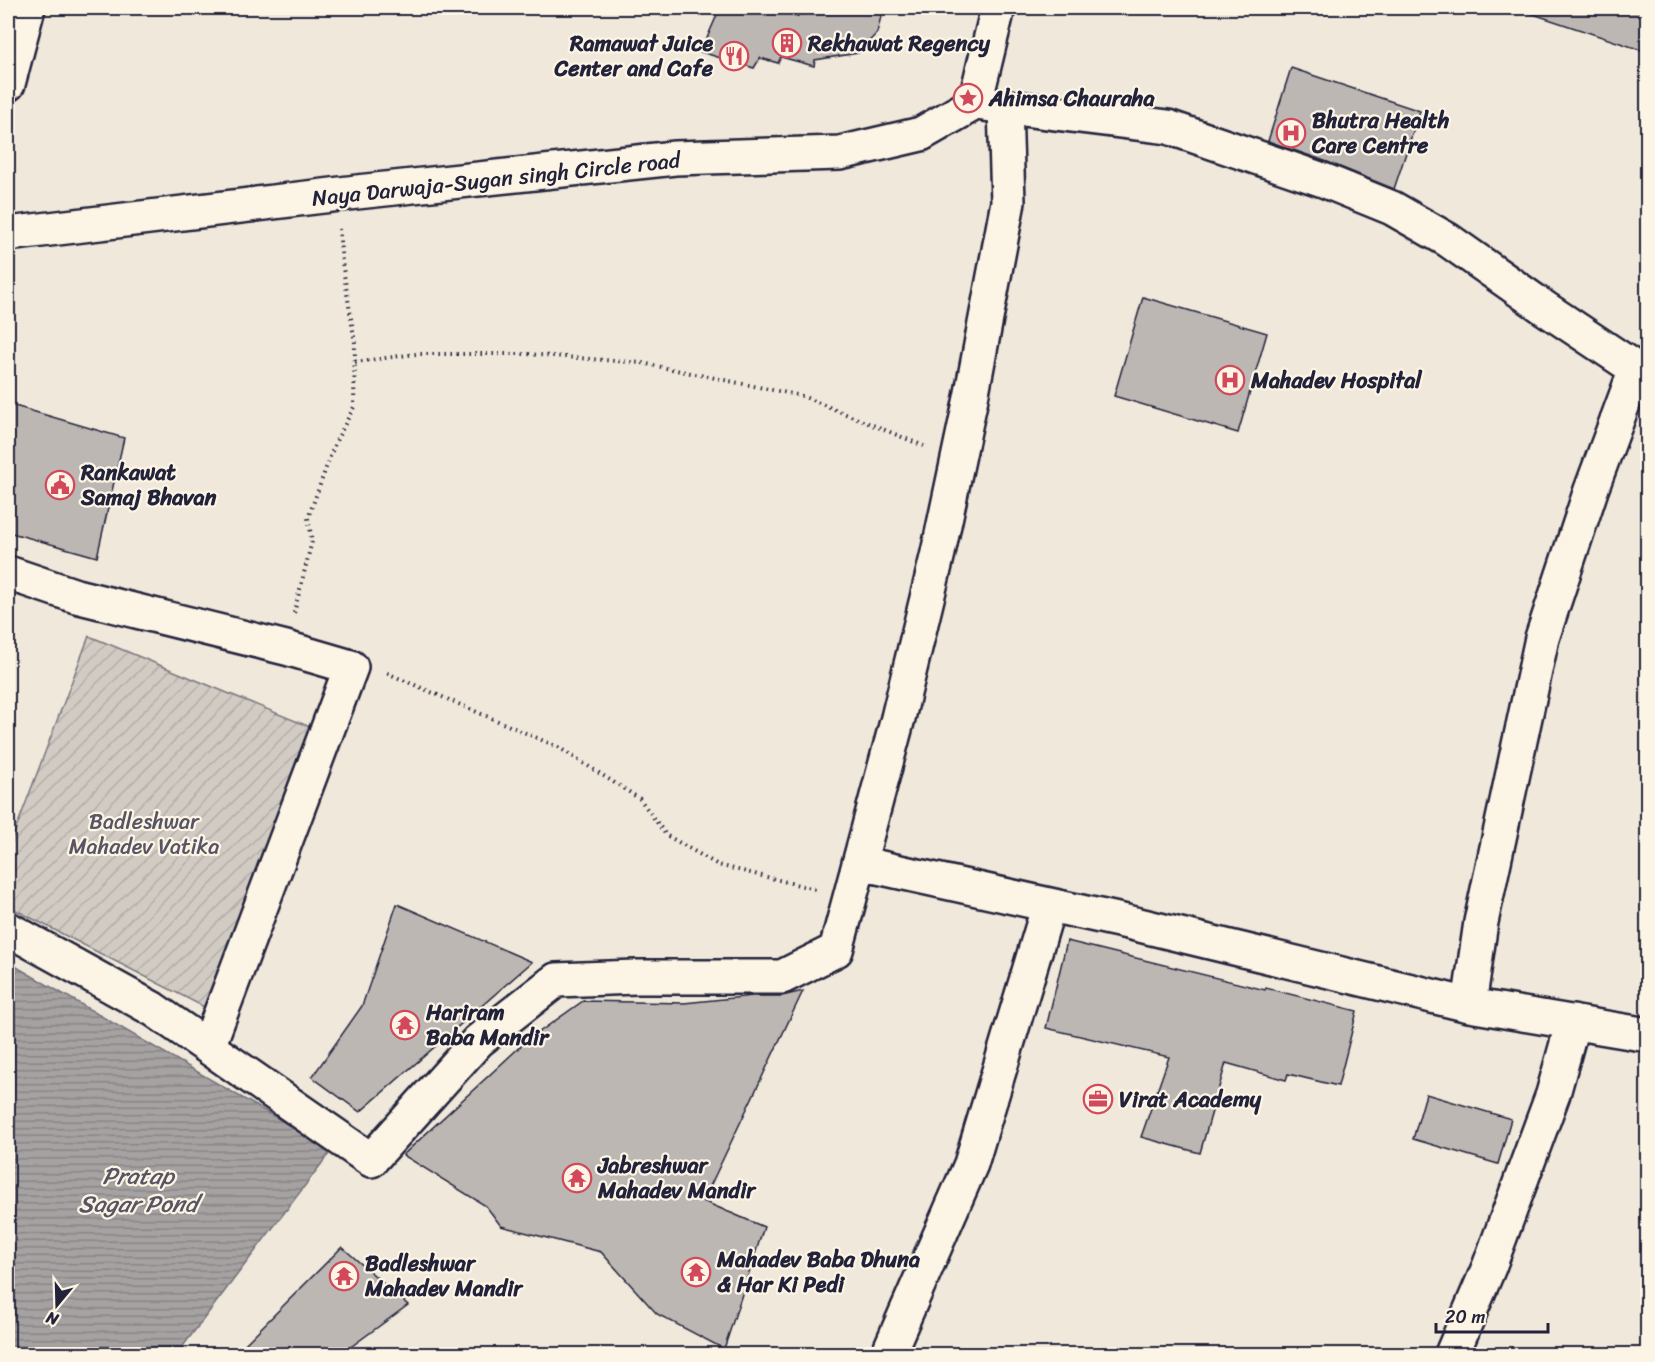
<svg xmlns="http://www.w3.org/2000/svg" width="1655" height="1362" font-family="Sriracha,sans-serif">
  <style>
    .garden { fill: url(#garden-furrows); stroke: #7a767f; stroke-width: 1.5 }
    .water { fill: url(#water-rules); stroke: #716f79; stroke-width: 1.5 }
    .building { fill: #bcb7b3; stroke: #22223b; stroke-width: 1.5 }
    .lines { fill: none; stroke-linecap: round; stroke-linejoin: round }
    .minor-casing { stroke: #22223b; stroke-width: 38 }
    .path { stroke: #22223b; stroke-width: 4; stroke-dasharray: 1.5 4.5; stroke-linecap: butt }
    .minor { stroke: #fcf5e5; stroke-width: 33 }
    .labels { text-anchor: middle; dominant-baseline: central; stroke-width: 4.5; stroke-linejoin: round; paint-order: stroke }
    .poi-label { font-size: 22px; font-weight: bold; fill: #22223b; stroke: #fcf5e5; text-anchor: start }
    .street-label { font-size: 22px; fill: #22223b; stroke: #fcf5e5 }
    .park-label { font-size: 22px; fill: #575564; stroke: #fcf5e5 }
    .water-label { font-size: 24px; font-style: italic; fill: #575564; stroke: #fcf5e5 }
  </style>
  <defs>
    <pattern id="garden-furrows" width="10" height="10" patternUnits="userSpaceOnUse" patternTransform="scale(1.5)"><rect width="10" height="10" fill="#d1cbc3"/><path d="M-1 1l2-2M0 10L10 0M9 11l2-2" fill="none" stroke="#b3aea8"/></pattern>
    <pattern id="water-rules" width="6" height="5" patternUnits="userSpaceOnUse" patternTransform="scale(1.5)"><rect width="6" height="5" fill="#a6a2a2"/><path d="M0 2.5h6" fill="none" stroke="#878485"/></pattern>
  </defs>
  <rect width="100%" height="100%" fill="#efe8db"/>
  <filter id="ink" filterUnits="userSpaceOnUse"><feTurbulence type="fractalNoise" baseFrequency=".0167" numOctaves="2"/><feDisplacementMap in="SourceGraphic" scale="12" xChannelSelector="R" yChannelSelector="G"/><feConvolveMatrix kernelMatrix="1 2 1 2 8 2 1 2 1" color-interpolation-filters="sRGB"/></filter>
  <g filter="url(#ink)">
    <!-- garden -->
    <path class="garden" d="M 89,636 L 315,729 L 208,1009 L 8,906 L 8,850 Z"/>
    <!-- water -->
    <path class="water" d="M 8,962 L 332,1150 L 177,1354 L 8,1354 Z"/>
    <!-- building -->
    <path class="building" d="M 720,8 L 775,8 L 797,17 L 804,8 L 842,12 L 844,8 L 883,8 L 877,33 L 858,53 L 815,60 L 814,66 L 781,57 L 778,63 L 760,58 L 754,68 L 701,52 Z
      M 1531,8 L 1647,8 L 1647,52 L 1530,13 Z
      M 1291,68 L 1420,111 L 1394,189 L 1330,163 L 1268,141 Z
      M 1143,297 L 1267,333 L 1238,433 L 1114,396 Z
      M 8,404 L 124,438 L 97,557 L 8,532 Z
      M 397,904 L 532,962 L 360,1112 L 312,1077 L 362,1006 Z
      M 1067,941 L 1265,990 L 1266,988 L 1357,1011 L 1338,1086 L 1288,1074 L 1286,1080 L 1226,1063 L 1200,1153 L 1141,1137 L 1169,1057 L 1046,1028 Z
      M 803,991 L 703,1201 L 764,1227 L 724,1349 L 657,1314 L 601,1252 L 501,1226 L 486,1206 L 403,1155 L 525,1042 L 583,1001 L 684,1003 L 753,996 L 782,996 Z
      M 1426,1094 L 1511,1119 L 1498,1164 L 1413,1139 Z
      M 342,1247 L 408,1305 L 341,1354 L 235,1354 Z"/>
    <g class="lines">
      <!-- minor casing -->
      <g class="minor-casing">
        <path id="minor" d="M 8,84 L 28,8
          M 975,103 L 998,8
          M 983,104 L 1168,127 L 1323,180 L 1392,208 L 1448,240 L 1546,309 L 1648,377
          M 8,234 L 357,192 L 675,158 L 840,153 L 921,134 L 975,103
          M 8,573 L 76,596 L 286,648 L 351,667 L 208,1047
          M 859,863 L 1127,922 L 1469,1005 L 1481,922 L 1542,638 L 1591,490 L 1636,369
          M 8,929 L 153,1009 L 371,1160 L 478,1041 L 556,980 L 636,977 L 782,977 L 836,950 L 898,718 L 938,553 L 971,398 L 1008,202 L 1005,107
          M 1469,1005 L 1648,1035
          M 888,1354 L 971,1164 L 1049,905
          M 1452,1354 L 1489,1267 L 1553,1094 L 1573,1022"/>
      </g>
      <!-- path -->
      <path class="path" d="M 355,362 L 416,354 L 527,354 L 642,363 L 802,396 L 924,446
        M 294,613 L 312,541 L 308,518 L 335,443 L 354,407 L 355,343 L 342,262 L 339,229
        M 387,673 L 558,747 L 640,799 L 666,835 L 718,865 L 815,889"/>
      <!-- minor -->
      <use href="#minor" class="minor"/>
    </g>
  </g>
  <!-- icons -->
  <defs>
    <g id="building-ring" transform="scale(1.5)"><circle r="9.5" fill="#fcf5e5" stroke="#d1495b" stroke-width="1.5"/><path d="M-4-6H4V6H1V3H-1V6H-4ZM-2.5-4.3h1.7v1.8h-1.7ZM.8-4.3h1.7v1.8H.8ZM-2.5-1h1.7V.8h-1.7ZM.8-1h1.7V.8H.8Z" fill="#d1495b"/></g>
    <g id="restaurant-ring" transform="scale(1.5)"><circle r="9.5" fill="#fcf5e5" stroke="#d1495b" stroke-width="1.5"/><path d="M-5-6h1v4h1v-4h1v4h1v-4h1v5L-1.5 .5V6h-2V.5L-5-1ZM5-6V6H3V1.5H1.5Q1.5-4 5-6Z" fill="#d1495b"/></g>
    <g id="sight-ring" transform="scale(1.5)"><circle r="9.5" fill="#fcf5e5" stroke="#d1495b" stroke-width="1.5"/><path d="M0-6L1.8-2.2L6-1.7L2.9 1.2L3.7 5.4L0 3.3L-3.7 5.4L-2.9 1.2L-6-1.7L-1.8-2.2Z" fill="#d1495b"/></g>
    <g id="hospital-ring" transform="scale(1.5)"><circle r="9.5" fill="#fcf5e5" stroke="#d1495b" stroke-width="1.5"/><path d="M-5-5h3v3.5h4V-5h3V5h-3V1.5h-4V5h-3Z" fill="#d1495b"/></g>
    <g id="civic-ring" transform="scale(1.5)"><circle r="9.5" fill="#fcf5e5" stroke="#d1495b" stroke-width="1.5"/><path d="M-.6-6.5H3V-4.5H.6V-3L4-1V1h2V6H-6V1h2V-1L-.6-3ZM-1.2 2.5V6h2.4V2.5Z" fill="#d1495b"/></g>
    <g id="temple-ring" transform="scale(1.5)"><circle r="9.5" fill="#fcf5e5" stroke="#d1495b" stroke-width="1.5"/><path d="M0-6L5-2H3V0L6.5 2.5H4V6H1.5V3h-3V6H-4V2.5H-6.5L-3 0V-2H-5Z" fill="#d1495b"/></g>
    <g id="office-ring" transform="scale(1.5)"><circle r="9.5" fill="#fcf5e5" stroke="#d1495b" stroke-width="1.5"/><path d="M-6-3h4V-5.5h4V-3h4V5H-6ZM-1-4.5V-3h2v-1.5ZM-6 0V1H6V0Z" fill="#d1495b"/></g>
  </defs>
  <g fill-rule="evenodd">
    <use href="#building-ring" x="787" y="43"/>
    <use href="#restaurant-ring" x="734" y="56"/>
    <use href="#sight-ring" x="968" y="98"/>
    <use href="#hospital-ring" x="1291" y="133"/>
    <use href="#hospital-ring" x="1230" y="380"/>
    <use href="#civic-ring" x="60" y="485"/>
    <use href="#temple-ring" x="405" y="1025"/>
    <use href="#office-ring" x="1098" y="1099"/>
    <use href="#temple-ring" x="577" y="1178"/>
    <use href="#temple-ring" x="696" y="1272"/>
    <use href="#temple-ring" x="344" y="1276"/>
  </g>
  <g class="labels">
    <!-- poi labels -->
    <g class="poi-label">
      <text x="713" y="43" text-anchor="end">Ramawat Juice<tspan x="713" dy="25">Center and Cafe</tspan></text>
      <text x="808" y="43">Rekhawat Regency</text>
      <text x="989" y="98">Ahimsa Chauraha</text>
      <text x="1312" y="120">Bhutra Health<tspan x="1312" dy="25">Care Centre</tspan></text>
      <text x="1251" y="380">Mahadev Hospital</text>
      <text x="81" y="472">Rankawat<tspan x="81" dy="25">Samaj Bhavan</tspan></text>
      <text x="426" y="1012">Hariram<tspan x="426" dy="25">Baba Mandir</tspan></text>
      <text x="1119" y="1099">Virat Academy</text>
      <text x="598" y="1165">Jabreshwar<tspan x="598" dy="25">Mahadev Mandir</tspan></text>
      <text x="717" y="1259">Mahadev Baba Dhuna<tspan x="717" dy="25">&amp; Har Ki Pedi</tspan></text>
      <text x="365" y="1263">Badleshwar<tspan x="365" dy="25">Mahadev Mandir</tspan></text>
    </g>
    <!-- street labels -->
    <g class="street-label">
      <text transform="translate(496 179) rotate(-6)">Naya Darwaja-Sugan singh Circle road</text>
    </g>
    <!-- park labels -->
    <g class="park-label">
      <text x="144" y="821">Badleshwar<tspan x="144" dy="25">Mahadev Vatika</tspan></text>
    </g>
    <!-- water labels -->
    <g class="water-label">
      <text x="138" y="1176">Pratap<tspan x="138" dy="28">Sagar Pond</tspan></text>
    </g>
  </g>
  <!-- margin -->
  <rect width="1655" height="1362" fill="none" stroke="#fcf5e5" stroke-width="30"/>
  <rect x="15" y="15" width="1625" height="1332" fill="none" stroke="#22223b" stroke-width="2" filter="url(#ink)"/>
  <!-- north arrow -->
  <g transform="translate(57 1305) rotate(199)" stroke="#fcf5e5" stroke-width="4.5" paint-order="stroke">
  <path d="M0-4.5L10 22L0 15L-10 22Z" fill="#22223b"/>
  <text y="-9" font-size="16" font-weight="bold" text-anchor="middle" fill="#22223b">N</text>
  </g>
  <!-- scale -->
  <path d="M1436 1323v9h112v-9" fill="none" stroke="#22223b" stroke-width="3"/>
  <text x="1445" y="1323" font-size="18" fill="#22223b" stroke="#fcf5e5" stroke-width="4.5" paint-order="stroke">20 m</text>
</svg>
